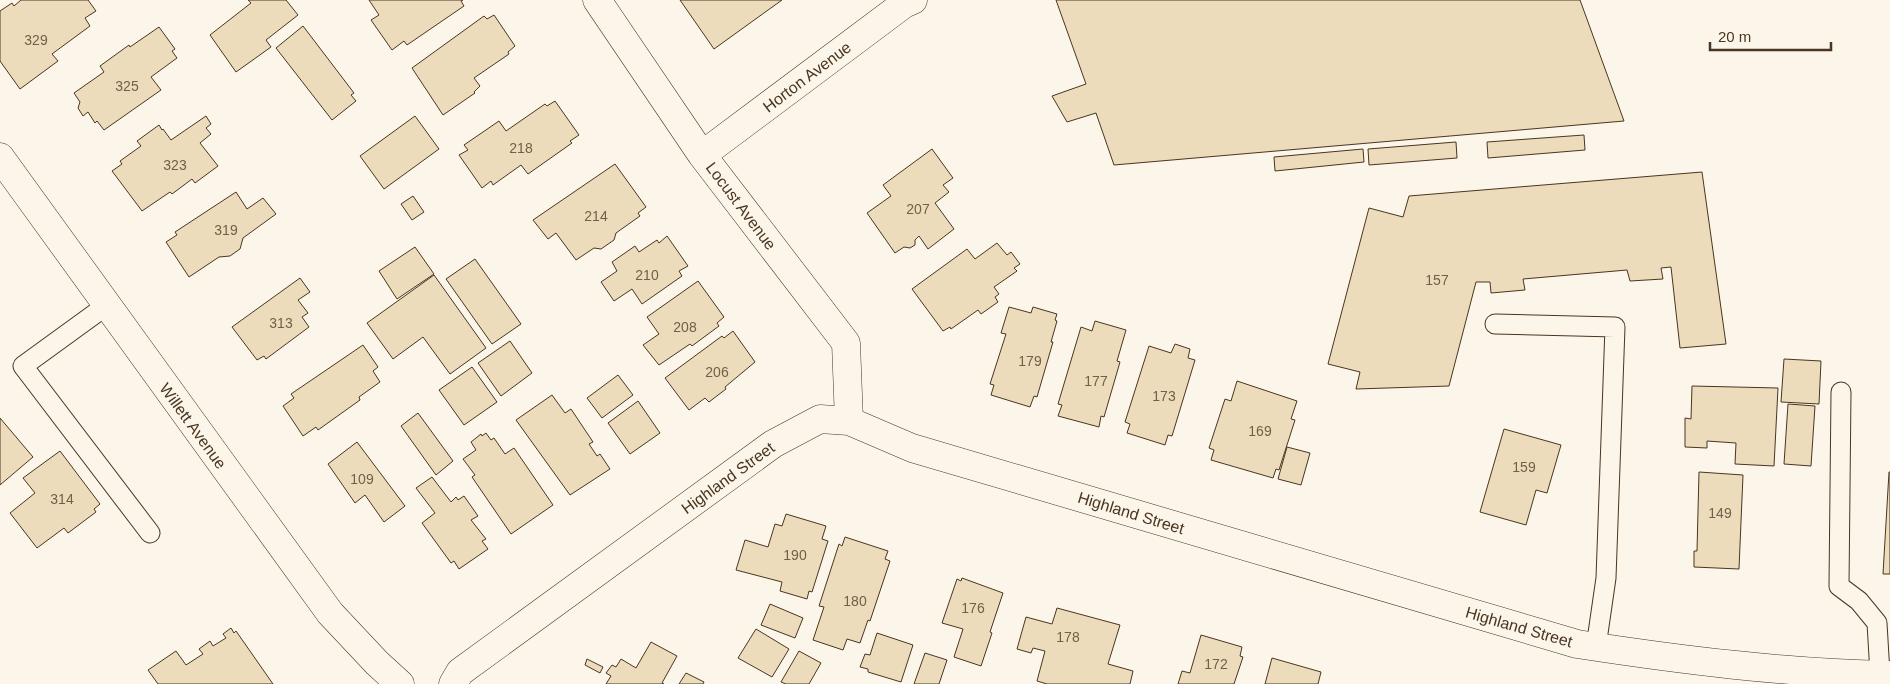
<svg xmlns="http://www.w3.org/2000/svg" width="1890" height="684" font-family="Helvetica,sans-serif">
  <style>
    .building { fill: #ecdcbc; stroke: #4a3520 }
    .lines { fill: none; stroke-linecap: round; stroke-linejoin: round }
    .lane-casing { stroke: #4a3520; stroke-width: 21 }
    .street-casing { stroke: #4a3520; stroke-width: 29 }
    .secondary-casing { stroke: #4a3520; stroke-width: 29 }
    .lane { stroke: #fbf6e9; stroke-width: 19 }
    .street { stroke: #fbf6e9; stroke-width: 28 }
    .secondary { stroke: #fbf6e9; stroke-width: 28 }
    .labels { text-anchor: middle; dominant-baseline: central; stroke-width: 4; stroke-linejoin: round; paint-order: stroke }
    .number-label { font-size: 14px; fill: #725f47 }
    .street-label { font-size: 16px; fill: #4a3520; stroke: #fbf6e9 }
  </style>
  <rect width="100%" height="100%" fill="#fbf6e9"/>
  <!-- building -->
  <path class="building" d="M 21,0 L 88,0 L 96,11 L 85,18 L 90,26 L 52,54 L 58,61 L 20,89 L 0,61 L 0,11 L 12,3 L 14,6 Z
    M 248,0 L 286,0 L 298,15 L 266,40 L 271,47 L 236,72 L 210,35 L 251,3 Z
    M 369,0 L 463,0 L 461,1 L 464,6 L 407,45 L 404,41 L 392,50 L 371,20 L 379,15 Z
    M 680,0 L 782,0 L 714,49 Z
    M 1056,0 L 1580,0 L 1624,121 L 1114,165 L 1096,113 L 1067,122 L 1052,96 L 1086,84 Z
    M 494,15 L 515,46 L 508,52 L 509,54 L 474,78 L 480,86 L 474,92 L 475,93 L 443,115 L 412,68 L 484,16 L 487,19 Z
    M 303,26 L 354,93 L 351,95 L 356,101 L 332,120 L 276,48 Z
    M 159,27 L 175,49 L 172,51 L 177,58 L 151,77 L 161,90 L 104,130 L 97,121 L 95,123 L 88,112 L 83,116 L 78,108 L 80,102 L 74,93 L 104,72 L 100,66 L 129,45 L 130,47 Z
    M 555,101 L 579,135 L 570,141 L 572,143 L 528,174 L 521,165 L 493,185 L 491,181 L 482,188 L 459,155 L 468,150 L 464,145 L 499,121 L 506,131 L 545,104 L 547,106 Z
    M 206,116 L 211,124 L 206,128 L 211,134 L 200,143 L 218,166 L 195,183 L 192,179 L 172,194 L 170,192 L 142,211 L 112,171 L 122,164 L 120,161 L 141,146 L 137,141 L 159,125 L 162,130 L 163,129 L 171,140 Z
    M 415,116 L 439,149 L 384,189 L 360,156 Z
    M 1584,135 L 1585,150 L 1488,158 L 1487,142 Z
    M 1456,142 L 1457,158 L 1369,165 L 1368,149 Z
    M 932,149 L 953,178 L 943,185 L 949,192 L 935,203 L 954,229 L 928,249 L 919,236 L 915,240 L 915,245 L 910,248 L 904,247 L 895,253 L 867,213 L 891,196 L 883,185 Z
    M 1363,149 L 1364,162 L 1275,171 L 1274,157 Z
    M 615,164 L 646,207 L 638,213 L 640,216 L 616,233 L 614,240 L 601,249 L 594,248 L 576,260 L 556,233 L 548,239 L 533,220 Z
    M 1702,172 L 1726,344 L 1680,348 L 1671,267 L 1661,268 L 1663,279 L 1630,281 L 1627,270 L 1523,279 L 1525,290 L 1491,293 L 1490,282 L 1476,282 L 1449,386 L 1356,389 L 1360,372 L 1328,364 L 1369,208 L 1403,217 L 1409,196 Z
    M 236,192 L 247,209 L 263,198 L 276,214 L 243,238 L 240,249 L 230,256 L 219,257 L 189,277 L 166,242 L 177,235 L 175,232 Z
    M 413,196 L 424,212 L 412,220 L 401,204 Z
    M 667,236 L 688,266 L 679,271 L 682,276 L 642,304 L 632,289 L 614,301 L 601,282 L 617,271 L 612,262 L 635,246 L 639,252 L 657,240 L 659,243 Z
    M 997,243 L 1007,255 L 1011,252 L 1020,264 L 1014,268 L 1017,271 L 994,287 L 999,294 L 995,297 L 998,302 L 981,314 L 978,310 L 951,329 L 950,327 L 943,331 L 912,289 L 967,249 L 975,259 Z
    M 415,247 L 434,274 L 397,299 L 379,271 Z
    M 475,259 L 521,324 L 492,344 L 446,279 Z
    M 434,275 L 486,348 L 450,374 L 423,337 L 393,359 L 367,323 Z
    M 300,278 L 310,292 L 298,300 L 308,313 L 302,317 L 309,327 L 266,359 L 264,356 L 257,360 L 232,327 Z
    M 698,281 L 724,317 L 717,323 L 719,326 L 692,346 L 690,344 L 659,365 L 643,345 L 659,334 L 647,317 Z
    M 1009,307 L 1031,313 L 1033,307 L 1057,314 L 1055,320 L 1057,321 L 1051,342 L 1053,342 L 1037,397 L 1034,396 L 1030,407 L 991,395 L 994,385 L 990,384 L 1006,334 L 1001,333 Z
    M 1095,321 L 1126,330 L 1117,361 L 1120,362 L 1104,417 L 1101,416 L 1099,427 L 1058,416 L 1062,405 L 1058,404 L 1081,327 L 1092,331 Z
    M 733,331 L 755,362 L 725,387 L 726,389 L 709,402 L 705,398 L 689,410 L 665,378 L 722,336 L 724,338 Z
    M 510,341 L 532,373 L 501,396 L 478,363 Z
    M 1175,344 L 1190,349 L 1188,358 L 1195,360 L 1172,436 L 1168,435 L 1165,445 L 1127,433 L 1130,424 L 1125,422 L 1149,346 L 1171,353 Z
    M 363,345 L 378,367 L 373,371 L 380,382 L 359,397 L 360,400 L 318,430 L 316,427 L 303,436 L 283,406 L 294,398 L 291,394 Z
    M 1784,359 L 1821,361 L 1819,404 L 1781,402 Z
    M 472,367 L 497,402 L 464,425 L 439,390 Z
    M 618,375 L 633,395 L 602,418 L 587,398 Z
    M 1237,381 L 1297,401 L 1291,419 L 1295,420 L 1279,470 L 1276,469 L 1273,478 L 1211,460 L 1214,450 L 1209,448 L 1225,399 L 1231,401 Z
    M 1692,386 L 1778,388 L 1774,466 L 1735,464 L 1736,443 L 1707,441 L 1707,448 L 1685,447 L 1685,418 L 1691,419 Z
    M 552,395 L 565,413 L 571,409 L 593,442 L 589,444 L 597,456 L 600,454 L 610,469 L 570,495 L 516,420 Z
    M 638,401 L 660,433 L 630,454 L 608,423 Z
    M 1788,404 L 1815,406 L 1811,466 L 1784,464 Z
    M 418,413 L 453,461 L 436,475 L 401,426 Z
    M 0,418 L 33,457 L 0,485 Z
    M 1504,429 L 1561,445 L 1547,493 L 1536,490 L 1526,525 L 1480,512 Z
    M 486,433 L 491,440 L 494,438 L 505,454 L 514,448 L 553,505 L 511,534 L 472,477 L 475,475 L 463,459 L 476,450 L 471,442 L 481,434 L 482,436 Z
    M 357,442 L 405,506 L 384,522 L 365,495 L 355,503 L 328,464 Z
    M 1287,447 L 1310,453 L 1301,485 L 1278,479 Z
    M 60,451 L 100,504 L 94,509 L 96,512 L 68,533 L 64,528 L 37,548 L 10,513 L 35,493 L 23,478 Z
    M 1699,472 L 1743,475 L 1739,569 L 1694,567 L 1694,551 L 1697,551 Z
    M 1889,472 L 1890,472 L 1890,574 L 1883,574 Z
    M 432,477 L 451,502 L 456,497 L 458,500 L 464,496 L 478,516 L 471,520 L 486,539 L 482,541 L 488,549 L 459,569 L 454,561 L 451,563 L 422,523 L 435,513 L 416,488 Z
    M 786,514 L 826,526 L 822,539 L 828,541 L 812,592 L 809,591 L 807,599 L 780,591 L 782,582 L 736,570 L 745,540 L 768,547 L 775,524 L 782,526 Z
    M 845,537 L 888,551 L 885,559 L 890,561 L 870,621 L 868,620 L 860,643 L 847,639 L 843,650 L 813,640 L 824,607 L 819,606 L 839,544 L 842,546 Z
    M 962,578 L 1003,593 L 990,632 L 992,633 L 981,666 L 954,657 L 963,629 L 942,623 L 957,579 L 961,581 Z
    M 770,604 L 803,618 L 795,638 L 761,625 Z
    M 1057,608 L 1120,625 L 1108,664 L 1133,671 L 1130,684 L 1047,684 L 1037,681 L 1045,651 L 1033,648 L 1031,653 L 1017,649 L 1026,617 L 1052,624 Z
    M 231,628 L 234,633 L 236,631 L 273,684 L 158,684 L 148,670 L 176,651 L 186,665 L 203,654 L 199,649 L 210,641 L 213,646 L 226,638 L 223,634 Z
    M 756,629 L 789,649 L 772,677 L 738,658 Z
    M 877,633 L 913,645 L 901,682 L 868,672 L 868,669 L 860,667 L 865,654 L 870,655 Z
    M 1201,635 L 1242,647 L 1240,656 L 1243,657 L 1234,684 L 1178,684 L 1182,671 L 1190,673 Z
    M 651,642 L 677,656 L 662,683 L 664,684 L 606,684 L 611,676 L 606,673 L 612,665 L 616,667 L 621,659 L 636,668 Z
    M 799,651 L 821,663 L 809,684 L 786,684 L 781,682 Z
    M 925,653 L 947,660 L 939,684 L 914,684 Z
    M 1272,658 L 1321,672 L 1318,684 L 1265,684 Z
    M 587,659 L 603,667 L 600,673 L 585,665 Z
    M 686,673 L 704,682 L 703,684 L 679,684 Z"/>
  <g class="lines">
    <!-- lane casing -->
    <g class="lane-casing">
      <path id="lane" d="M 107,305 L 23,366 L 150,533
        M 1495,324 L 1615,327 L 1606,578 L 1596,647
        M 1841,392 L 1839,586 L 1859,601 L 1877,623 L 1880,674"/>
    </g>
    <!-- street casing -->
    <g class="street-casing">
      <path id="street" d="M 597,0 L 702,155 L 846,343 L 849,421
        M 702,155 L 904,4 L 913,0
        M 453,684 L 460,672 L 773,444 L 820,419 L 849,421 L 912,448 L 1577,644 C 1681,660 1785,673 1890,675"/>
    </g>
    <!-- secondary casing -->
    <g class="secondary-casing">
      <path id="secondary" d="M 0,157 L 330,613 L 377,663 L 400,684"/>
    </g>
    <!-- lane -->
    <use href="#lane" class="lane"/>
    <!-- street -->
    <use href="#street" class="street"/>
    <!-- secondary -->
    <use href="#secondary" class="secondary"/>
  </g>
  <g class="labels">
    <!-- number labels -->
    <g class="number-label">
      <text x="36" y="40">329</text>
      <text x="127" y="86">325</text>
      <text x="521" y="148">218</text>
      <text x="175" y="165">323</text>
      <text x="918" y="209">207</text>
      <text x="596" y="216">214</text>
      <text x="226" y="230">319</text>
      <text x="647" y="275">210</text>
      <text x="1437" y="280">157</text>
      <text x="281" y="323">313</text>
      <text x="685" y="327">208</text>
      <text x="1030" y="361">179</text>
      <text x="717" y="372">206</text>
      <text x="1096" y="381">177</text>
      <text x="1164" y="396">173</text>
      <text x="1260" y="431">169</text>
      <text x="1524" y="467">159</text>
      <text x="362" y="479">109</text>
      <text x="62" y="499">314</text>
      <text x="1720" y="513">149</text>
      <text x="795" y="555">190</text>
      <text x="855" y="601">180</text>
      <text x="973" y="608">176</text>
      <text x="1068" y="637">178</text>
      <text x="1216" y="664">172</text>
    </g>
    <!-- street labels -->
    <g class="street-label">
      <text transform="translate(807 77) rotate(-37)">Horton Avenue</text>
      <text transform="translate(741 206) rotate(53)">Locust Avenue</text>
      <text transform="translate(193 426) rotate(54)">Willett Avenue</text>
      <text transform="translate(728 478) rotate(-36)">Highland Street</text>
      <text transform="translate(1131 513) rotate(17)">Highland Street</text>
      <text transform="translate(1519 627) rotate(16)">Highland Street</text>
    </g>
  </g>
  <!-- scale -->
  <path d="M1710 42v8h121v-8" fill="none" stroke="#4a3520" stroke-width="2.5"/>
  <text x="1718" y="42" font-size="15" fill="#4a3520" stroke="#fbf6e9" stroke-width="4" paint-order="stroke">20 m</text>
</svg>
